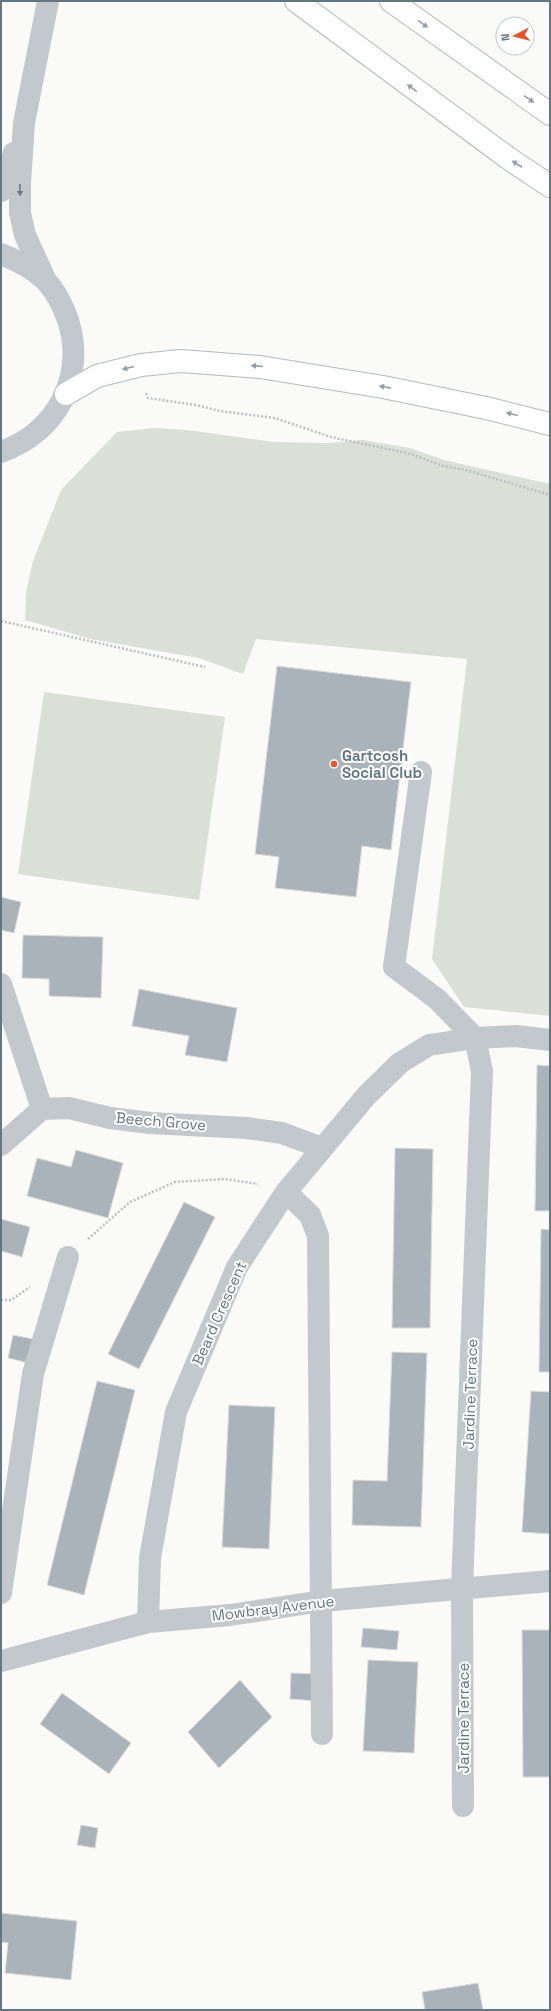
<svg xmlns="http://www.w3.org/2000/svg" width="551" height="2011" font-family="'Space Grotesk',sans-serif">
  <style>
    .green { fill: #dadfd7 }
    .building { fill: #aab3b9; stroke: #dcdcda }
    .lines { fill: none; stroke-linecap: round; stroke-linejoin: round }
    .highway-casing { stroke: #b4b9bd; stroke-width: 24 }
    .path { stroke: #bbbfc2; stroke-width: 2.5; stroke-dasharray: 2 2; stroke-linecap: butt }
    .minor { stroke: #c3c8cc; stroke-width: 22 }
    .highway { stroke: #fff; stroke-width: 22 }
    .oneway { fill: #939fa8 }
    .oneway2 { fill: #6a7a87 }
    .poi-dot { fill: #e4572e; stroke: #fff; stroke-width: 1.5 }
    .labels { text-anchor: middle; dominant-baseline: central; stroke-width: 4; stroke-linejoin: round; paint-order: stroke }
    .poi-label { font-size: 15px; font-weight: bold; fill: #657683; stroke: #fff; text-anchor: start }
    .street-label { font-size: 15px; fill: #657683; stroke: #fff }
  </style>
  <rect width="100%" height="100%" fill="#fafaf8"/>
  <!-- green -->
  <path class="green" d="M 154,428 L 187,430 L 274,442 L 328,443 L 363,440 L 410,448 L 444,460 L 550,484 L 550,1016 L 464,1007 L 432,959 L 467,659 L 256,639 L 243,674 L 199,658 L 90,639 L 25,620 L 26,592 L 33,561 L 61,490 L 117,432 Z
    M 44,692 L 225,717 L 199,900 L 18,874 Z"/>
  <!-- building -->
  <path class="building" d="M 277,666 L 411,682 L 391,850 L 362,846 L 356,897 L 275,888 L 279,857 L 255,854 Z
    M 1,897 L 21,902 L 14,933 L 1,930 Z
    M 23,935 L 103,937 L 101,998 L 49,996 L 49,979 L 22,978 Z
    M 139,989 L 237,1008 L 227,1062 L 185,1055 L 189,1036 L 132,1026 Z
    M 537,1065 L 550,1066 L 550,1211 L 535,1211 Z
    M 395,1148 L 433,1149 L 430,1328 L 392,1328 Z
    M 76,1150 L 123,1163 L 108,1218 L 27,1196 L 37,1158 L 71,1167 Z
    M 184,1202 L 215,1217 L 139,1369 L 108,1354 Z
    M 1,1219 L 30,1227 L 22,1257 L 1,1251 Z
    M 541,1229 L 550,1230 L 550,1372 L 539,1372 Z
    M 13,1335 L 38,1340 L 33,1364 L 8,1358 Z
    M 392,1352 L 427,1353 L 421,1527 L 352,1525 L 353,1480 L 387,1481 Z
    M 97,1381 L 135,1390 L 84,1595 L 47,1585 Z
    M 531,1391 L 550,1392 L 550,1534 L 522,1532 Z
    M 229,1405 L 275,1407 L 269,1549 L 222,1547 Z
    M 363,1628 L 399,1631 L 397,1650 L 361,1647 Z
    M 522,1630 L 550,1630 L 550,1777 L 523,1777 Z
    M 368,1660 L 418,1662 L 414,1753 L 363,1751 Z
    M 291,1673 L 320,1674 L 318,1701 L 290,1699 Z
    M 240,1680 L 272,1717 L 219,1768 L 188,1732 Z
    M 62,1693 L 131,1743 L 109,1774 L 40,1724 Z
    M 81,1825 L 98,1828 L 95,1848 L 77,1845 Z
    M 1,1913 L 77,1921 L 71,1980 L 5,1973 L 8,1943 L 1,1942 Z
    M 478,1983 L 483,2010 L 425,2010 L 422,1992 Z"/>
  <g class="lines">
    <!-- highway casing -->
    <g class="highway-casing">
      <path id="highway" d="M 296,1 L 508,158 L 550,186
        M 391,1 L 550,114
        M 66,394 L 97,376 L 141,365 L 181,361 L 260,367 L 383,387 L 486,408 L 550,424"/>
    </g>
    <!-- path -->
    <path class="path" d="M 146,393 L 148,398 L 196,405 L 220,411 L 275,418 L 331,437 L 411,454 L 443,466 L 466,470 L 550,495
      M 1,621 L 205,667
      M 88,1239 L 130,1202 L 175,1182 L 225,1179 L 258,1184
      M 1,1300 L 11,1300 L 30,1287"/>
    <!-- minor -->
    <path class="minor" d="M 1,191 L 14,153
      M 1,254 C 17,260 32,268 45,280 C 56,291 63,306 68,320 C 86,377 57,432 1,452
      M 46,281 L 25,235 L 20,213 L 20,183 L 24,123 L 48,1
      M 421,772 L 394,967 L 437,999 L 475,1038 L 482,1071 L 462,1588 L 463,1806
      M 1,984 L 42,1109
      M 1,1145 L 42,1109 L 69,1108 L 110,1118 L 150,1123 L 247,1128 L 282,1133 L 322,1148
      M 286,1192 L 310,1215 L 318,1236 L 322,1734
      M 1,1593 L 33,1374 L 68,1257
      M 148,1622 L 150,1558 L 176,1412 L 237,1267 L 286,1192 L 367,1095 L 400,1063 L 429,1045 L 475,1038 L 516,1036 L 550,1040
      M 1,1661 L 148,1622 L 230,1615 L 322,1601 L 550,1581"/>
    <!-- highway -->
    <use href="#highway" class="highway"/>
  </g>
  <!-- one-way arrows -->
  <defs><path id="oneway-solid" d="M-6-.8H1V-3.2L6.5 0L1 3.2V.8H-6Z"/></defs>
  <g class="oneway">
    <use href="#oneway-solid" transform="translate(423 24) rotate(36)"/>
    <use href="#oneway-solid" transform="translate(412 88) rotate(-144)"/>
    <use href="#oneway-solid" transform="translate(529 99) rotate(35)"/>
    <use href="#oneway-solid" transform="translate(517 164) rotate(-147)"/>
    <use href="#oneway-solid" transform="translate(257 366) rotate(-175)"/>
    <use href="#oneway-solid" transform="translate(128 368) rotate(166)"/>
    <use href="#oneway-solid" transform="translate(385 387) rotate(-169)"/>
    <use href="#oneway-solid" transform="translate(512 414) rotate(-166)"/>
  </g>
  <use class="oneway2" href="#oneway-solid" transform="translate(20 190) rotate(89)"/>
  <!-- markers -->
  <circle class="poi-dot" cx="334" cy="764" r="4"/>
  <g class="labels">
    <!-- poi labels -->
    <g class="poi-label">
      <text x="342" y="755">Gartcosh<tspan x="342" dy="17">Social Club</tspan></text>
    </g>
    <!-- street labels -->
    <g class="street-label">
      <text transform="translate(161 1121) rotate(5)">Beech Grove</text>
      <text transform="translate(219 1313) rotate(-66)">Beard Crescent</text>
      <text transform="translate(470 1394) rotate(-88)">Jardine Terrace</text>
      <text transform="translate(273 1608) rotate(-7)">Mowbray Avenue</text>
      <text transform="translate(463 1718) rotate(-90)">Jardine Terrace</text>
    </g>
  </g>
  <!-- border -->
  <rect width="551" height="2011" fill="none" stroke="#657683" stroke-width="4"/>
  <!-- north arrow -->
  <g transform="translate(515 36) rotate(263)"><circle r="19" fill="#ffffff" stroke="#c1c8cd"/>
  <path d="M0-3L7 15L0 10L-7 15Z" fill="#e4572e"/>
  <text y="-6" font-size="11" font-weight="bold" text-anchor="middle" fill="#657683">N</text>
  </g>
</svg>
